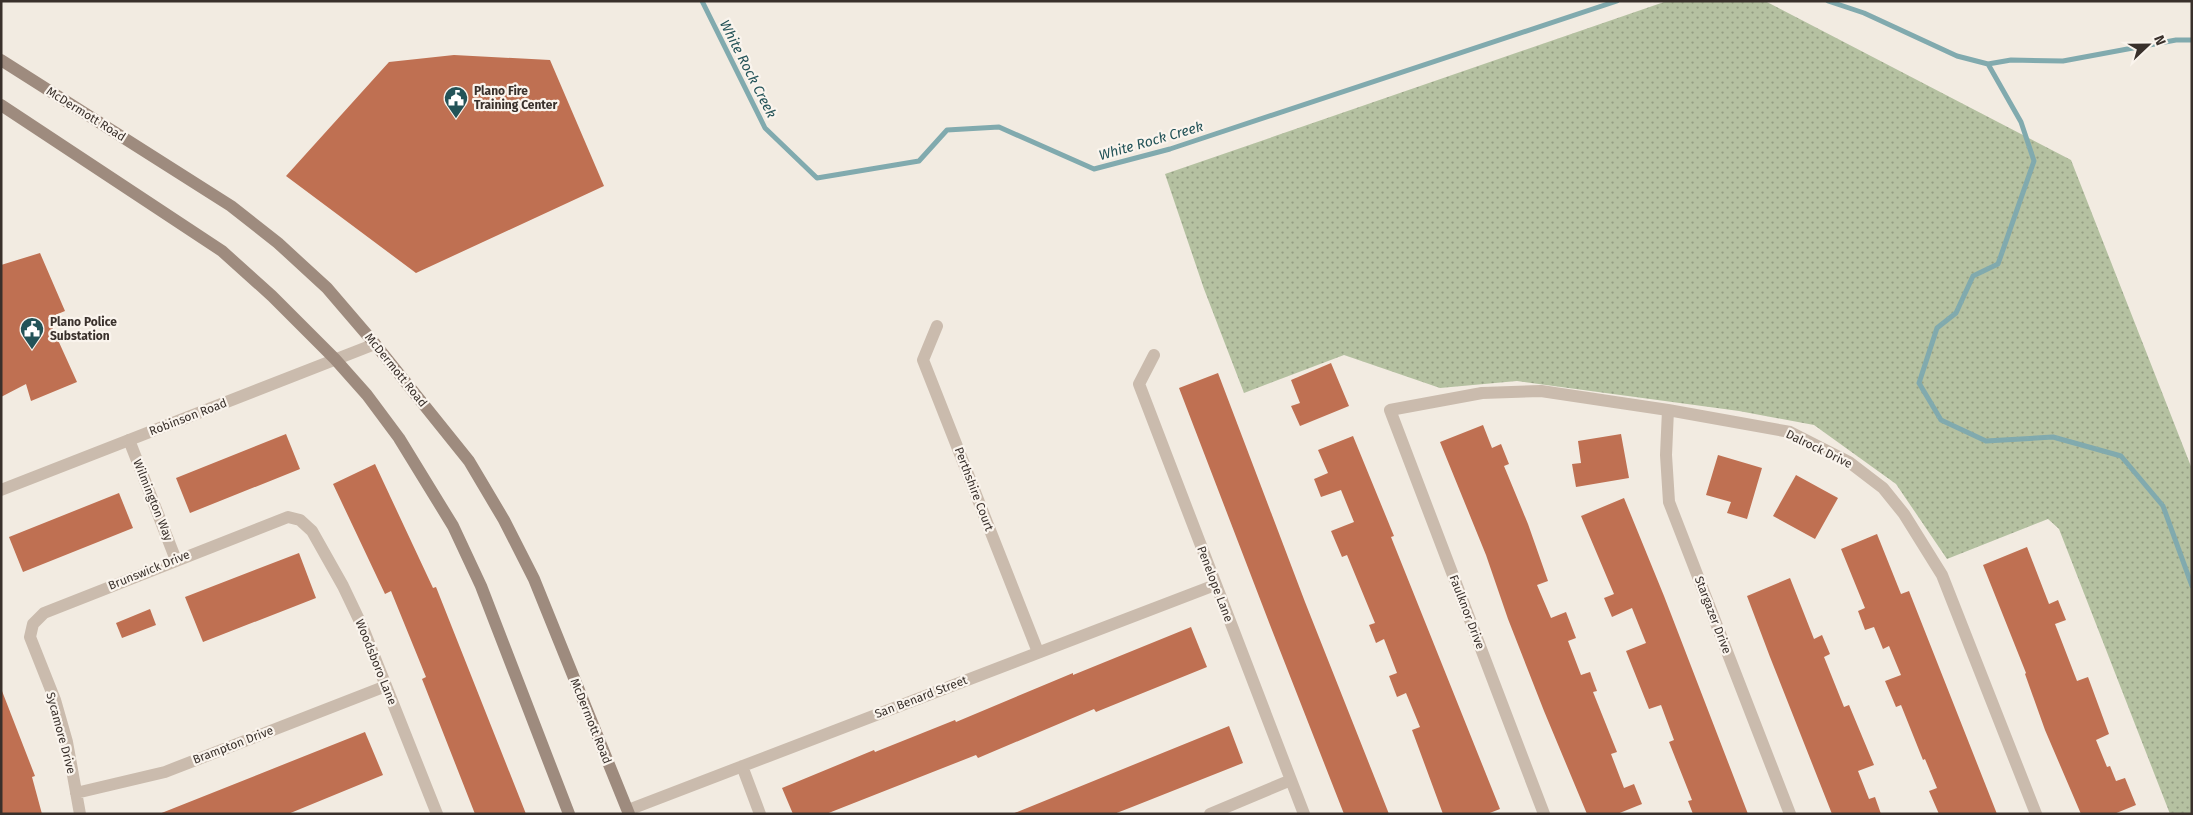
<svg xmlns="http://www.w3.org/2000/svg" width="2193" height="815" font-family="'Fira Sans',sans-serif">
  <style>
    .park { fill: url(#park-dots) }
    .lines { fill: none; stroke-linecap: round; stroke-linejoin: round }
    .stream { stroke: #81aaae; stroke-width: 5 }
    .building { fill: #bf7052 }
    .minor { stroke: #cabbad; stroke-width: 12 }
    .tertiary { stroke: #cabbad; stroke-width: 12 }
    .secondary { stroke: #9e8b7e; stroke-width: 12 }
    .labels { text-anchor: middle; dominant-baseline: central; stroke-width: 4.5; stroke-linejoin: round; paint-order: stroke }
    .poi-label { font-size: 12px; font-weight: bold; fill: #39302b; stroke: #faf4ed; text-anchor: start }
    .street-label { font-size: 12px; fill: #39302b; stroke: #faf4ed }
    .water-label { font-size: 14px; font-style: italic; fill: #235358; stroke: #faf4ed }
  </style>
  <defs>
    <pattern id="park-dots" width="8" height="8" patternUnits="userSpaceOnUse" patternTransform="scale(1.25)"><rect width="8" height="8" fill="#b5c1a1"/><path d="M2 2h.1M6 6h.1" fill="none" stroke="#949d83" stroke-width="1.8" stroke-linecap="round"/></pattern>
  </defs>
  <rect width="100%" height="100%" fill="#f2ebe1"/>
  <!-- park -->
  <path class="park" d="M 1667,1 L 1765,1 L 2071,160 L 2192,469 L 2192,814 L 2170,814 L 2059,529 L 2048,519 L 1947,559 L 1896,484 L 1814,425 L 1739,411 L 1517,381 L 1440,388 L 1344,355 L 1244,393 L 1204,289 L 1165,174 Z"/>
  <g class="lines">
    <!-- stream -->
    <path class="stream" d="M 702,1 L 765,128 L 817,178 L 919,161 L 947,130 L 999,127 L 1094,169 L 1170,149 L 1617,1
      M 1828,1 L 1864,13 L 1957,56 L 1988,64 L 2011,60 L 2063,61 L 2176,40 L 2192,40
      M 1988,64 L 2021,122 L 2034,161 L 1998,264 L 1973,276 L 1956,313 L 1937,328 L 1919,383 L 1941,420 L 1986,441 L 2053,437 L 2121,456 L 2163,506 L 2192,586"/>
  </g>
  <!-- building -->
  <path class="building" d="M 454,55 L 550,60 L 604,186 L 416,273 L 286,176 L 389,62 Z
    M 40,253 L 65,311 L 48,318 L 77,382 L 31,401 L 26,384 L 1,397 L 1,265 Z
    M 1331,363 L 1349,406 L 1300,426 L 1291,406 L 1300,403 L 1291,380 Z
    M 1218,373 L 1305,602 L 1389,814 L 1344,814 L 1270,625 L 1179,388 Z
    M 1483,425 L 1492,448 L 1501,444 L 1509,464 L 1504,466 L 1528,524 L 1548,581 L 1537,585 L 1551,618 L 1566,612 L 1576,638 L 1568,641 L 1581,675 L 1590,672 L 1597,691 L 1593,692 L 1617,752 L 1611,754 L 1624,788 L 1634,784 L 1642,804 L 1617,814 L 1587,814 L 1544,711 L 1508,619 L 1486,555 L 1440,442 Z
    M 286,434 L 300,469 L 190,513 L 176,478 Z
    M 1621,434 L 1629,478 L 1576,487 L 1572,464 L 1581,463 L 1578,441 Z
    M 1353,436 L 1394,536 L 1391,537 L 1500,809 L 1487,814 L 1443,814 L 1412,730 L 1420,727 L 1406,693 L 1397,697 L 1389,676 L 1397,673 L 1384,639 L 1376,643 L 1369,625 L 1375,623 L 1347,555 L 1342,557 L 1331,531 L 1354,522 L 1341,490 L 1321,497 L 1314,479 L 1328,473 L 1318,450 Z
    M 1718,455 L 1762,468 L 1747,519 L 1727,513 L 1731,502 L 1706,495 Z
    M 375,464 L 433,588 L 436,587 L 526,814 L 475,814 L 422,679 L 426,677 L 391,591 L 385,594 L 333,484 Z
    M 1796,475 L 1838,498 L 1815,539 L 1773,516 Z
    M 119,493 L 133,528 L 23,572 L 9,537 Z
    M 1624,498 L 1664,596 L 1748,814 L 1693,814 L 1688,801 L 1692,800 L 1669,742 L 1674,740 L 1661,705 L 1649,709 L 1626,651 L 1646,643 L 1632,608 L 1612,617 L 1604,598 L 1614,594 L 1581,516 Z
    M 1877,534 L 1901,594 L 1909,591 L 1997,814 L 1939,814 L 1929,791 L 1937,788 L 1925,759 L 1923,760 L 1901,705 L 1896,707 L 1885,681 L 1901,675 L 1889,646 L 1883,649 L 1874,627 L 1865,630 L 1858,611 L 1865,608 L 1841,549 Z
    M 2027,547 L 2049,604 L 2058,600 L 2066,620 L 2055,624 L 2077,681 L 2088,677 L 2109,734 L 2096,740 L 2107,767 L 2110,766 L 2116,781 L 2125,778 L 2136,805 L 2114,814 L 2081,814 L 2045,730 L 2025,674 L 2026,673 L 1983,565 Z
    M 299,553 L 316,598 L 203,642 L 185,597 Z
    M 1790,578 L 1814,639 L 1822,635 L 1830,654 L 1824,657 L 1844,707 L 1849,705 L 1874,765 L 1858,771 L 1869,799 L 1875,797 L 1881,814 L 1832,814 L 1770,657 L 1747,596 Z
    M 150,609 L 156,625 L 122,638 L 116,623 Z
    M 1191,627 L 1207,667 L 1096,712 L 1094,709 L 978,758 L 976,755 L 826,814 L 793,814 L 782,788 L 874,750 L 875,752 L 955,720 L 956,722 L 1073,673 L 1073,675 Z
    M 2,691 L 35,776 L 32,777 L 42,814 L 1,814 Z
    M 1229,726 L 1243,763 L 1132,807 L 1114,814 L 1012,814 Z
    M 365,732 L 383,775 L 288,814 L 159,814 Z"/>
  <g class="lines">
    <!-- minor -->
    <path class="minor" d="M 937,326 L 923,360 L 1038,652
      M 1154,355 L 1139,384 L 1304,814
      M 1668,410 L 1666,455 L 1669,502 L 1790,814
      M 129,440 L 176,560
      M 742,766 L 760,814
      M 76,793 L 165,772 L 386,686
      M 628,810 L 1215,585
      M 80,814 L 67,742 L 55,700 L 30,637 L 33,624 L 44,613 L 288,517 L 300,520 L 312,531 L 343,586 L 363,628 L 437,814
      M 1210,814 L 1291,780
      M 1544,814 L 1390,410 L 1482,393 L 1541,391 L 1668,410 L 1790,432 L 1849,462 L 1883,488 L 1904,514 L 1942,575 L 2036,814"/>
    <!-- tertiary -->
    <path class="tertiary" d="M 1,490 L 375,344"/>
    <!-- secondary -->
    <path class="secondary" d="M 1,60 L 231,206 L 278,243 L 327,288 L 375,344 L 469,461 L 504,520 L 534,579 L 629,814
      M 1,105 L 222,251 L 272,296 L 335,359 L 367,395 L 399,438 L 453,526 L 481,586 L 569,814"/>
  </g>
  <!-- icons -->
  <defs>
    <g id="civic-pin" transform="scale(1.25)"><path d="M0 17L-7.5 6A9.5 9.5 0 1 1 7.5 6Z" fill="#235358" stroke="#faf4ed"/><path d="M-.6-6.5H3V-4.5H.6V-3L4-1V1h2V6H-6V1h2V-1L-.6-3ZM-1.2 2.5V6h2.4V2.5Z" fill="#fff"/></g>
  </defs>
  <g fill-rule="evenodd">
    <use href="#civic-pin" x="456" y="98"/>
    <use href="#civic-pin" x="32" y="329"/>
  </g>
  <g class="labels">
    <!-- poi labels -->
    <g class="poi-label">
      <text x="474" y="91">Plano Fire<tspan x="474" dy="14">Training Center</tspan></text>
      <text x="50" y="322">Plano Police<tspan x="50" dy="14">Substation</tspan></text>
    </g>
    <!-- street labels -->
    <g class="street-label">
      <text transform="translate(86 114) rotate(32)">McDermott Road</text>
      <text transform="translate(396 370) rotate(51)">McDermott Road</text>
      <text transform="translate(188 417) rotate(-21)">Robinson Road</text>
      <text transform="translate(1819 449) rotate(26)">Dalrock Drive</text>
      <text transform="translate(974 489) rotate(69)">Perthshire Court</text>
      <text transform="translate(153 500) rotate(68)">Wilmington Way</text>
      <text transform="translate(149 570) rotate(-22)">Brunswick Drive</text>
      <text transform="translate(1215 584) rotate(69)">Penelope Lane</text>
      <text transform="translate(1467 612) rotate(69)">Faulknor Drive</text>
      <text transform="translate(1713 615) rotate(69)">Stargazer Drive</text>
      <text transform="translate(376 662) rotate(68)">Woodsboro Lane</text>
      <text transform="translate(921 697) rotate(-21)">San Benard Street</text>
      <text transform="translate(591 721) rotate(68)">McDermott Road</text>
      <text transform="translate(61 733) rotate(75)">Sycamore Drive</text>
      <text transform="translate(233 745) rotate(-21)">Brampton Drive</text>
    </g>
    <!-- water labels -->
    <g class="water-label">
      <text transform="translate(748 69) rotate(63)">White Rock Creek</text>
      <text transform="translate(1151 141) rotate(-16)">White Rock Creek</text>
    </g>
  </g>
  <!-- border -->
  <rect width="2193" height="815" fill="none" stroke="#39302b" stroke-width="5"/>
  <!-- north arrow -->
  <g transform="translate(2148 45) rotate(68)" stroke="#faf4ed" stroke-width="4" paint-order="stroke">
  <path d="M0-4L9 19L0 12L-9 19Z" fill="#39302b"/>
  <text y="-8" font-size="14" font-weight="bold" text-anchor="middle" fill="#39302b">N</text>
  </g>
</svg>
